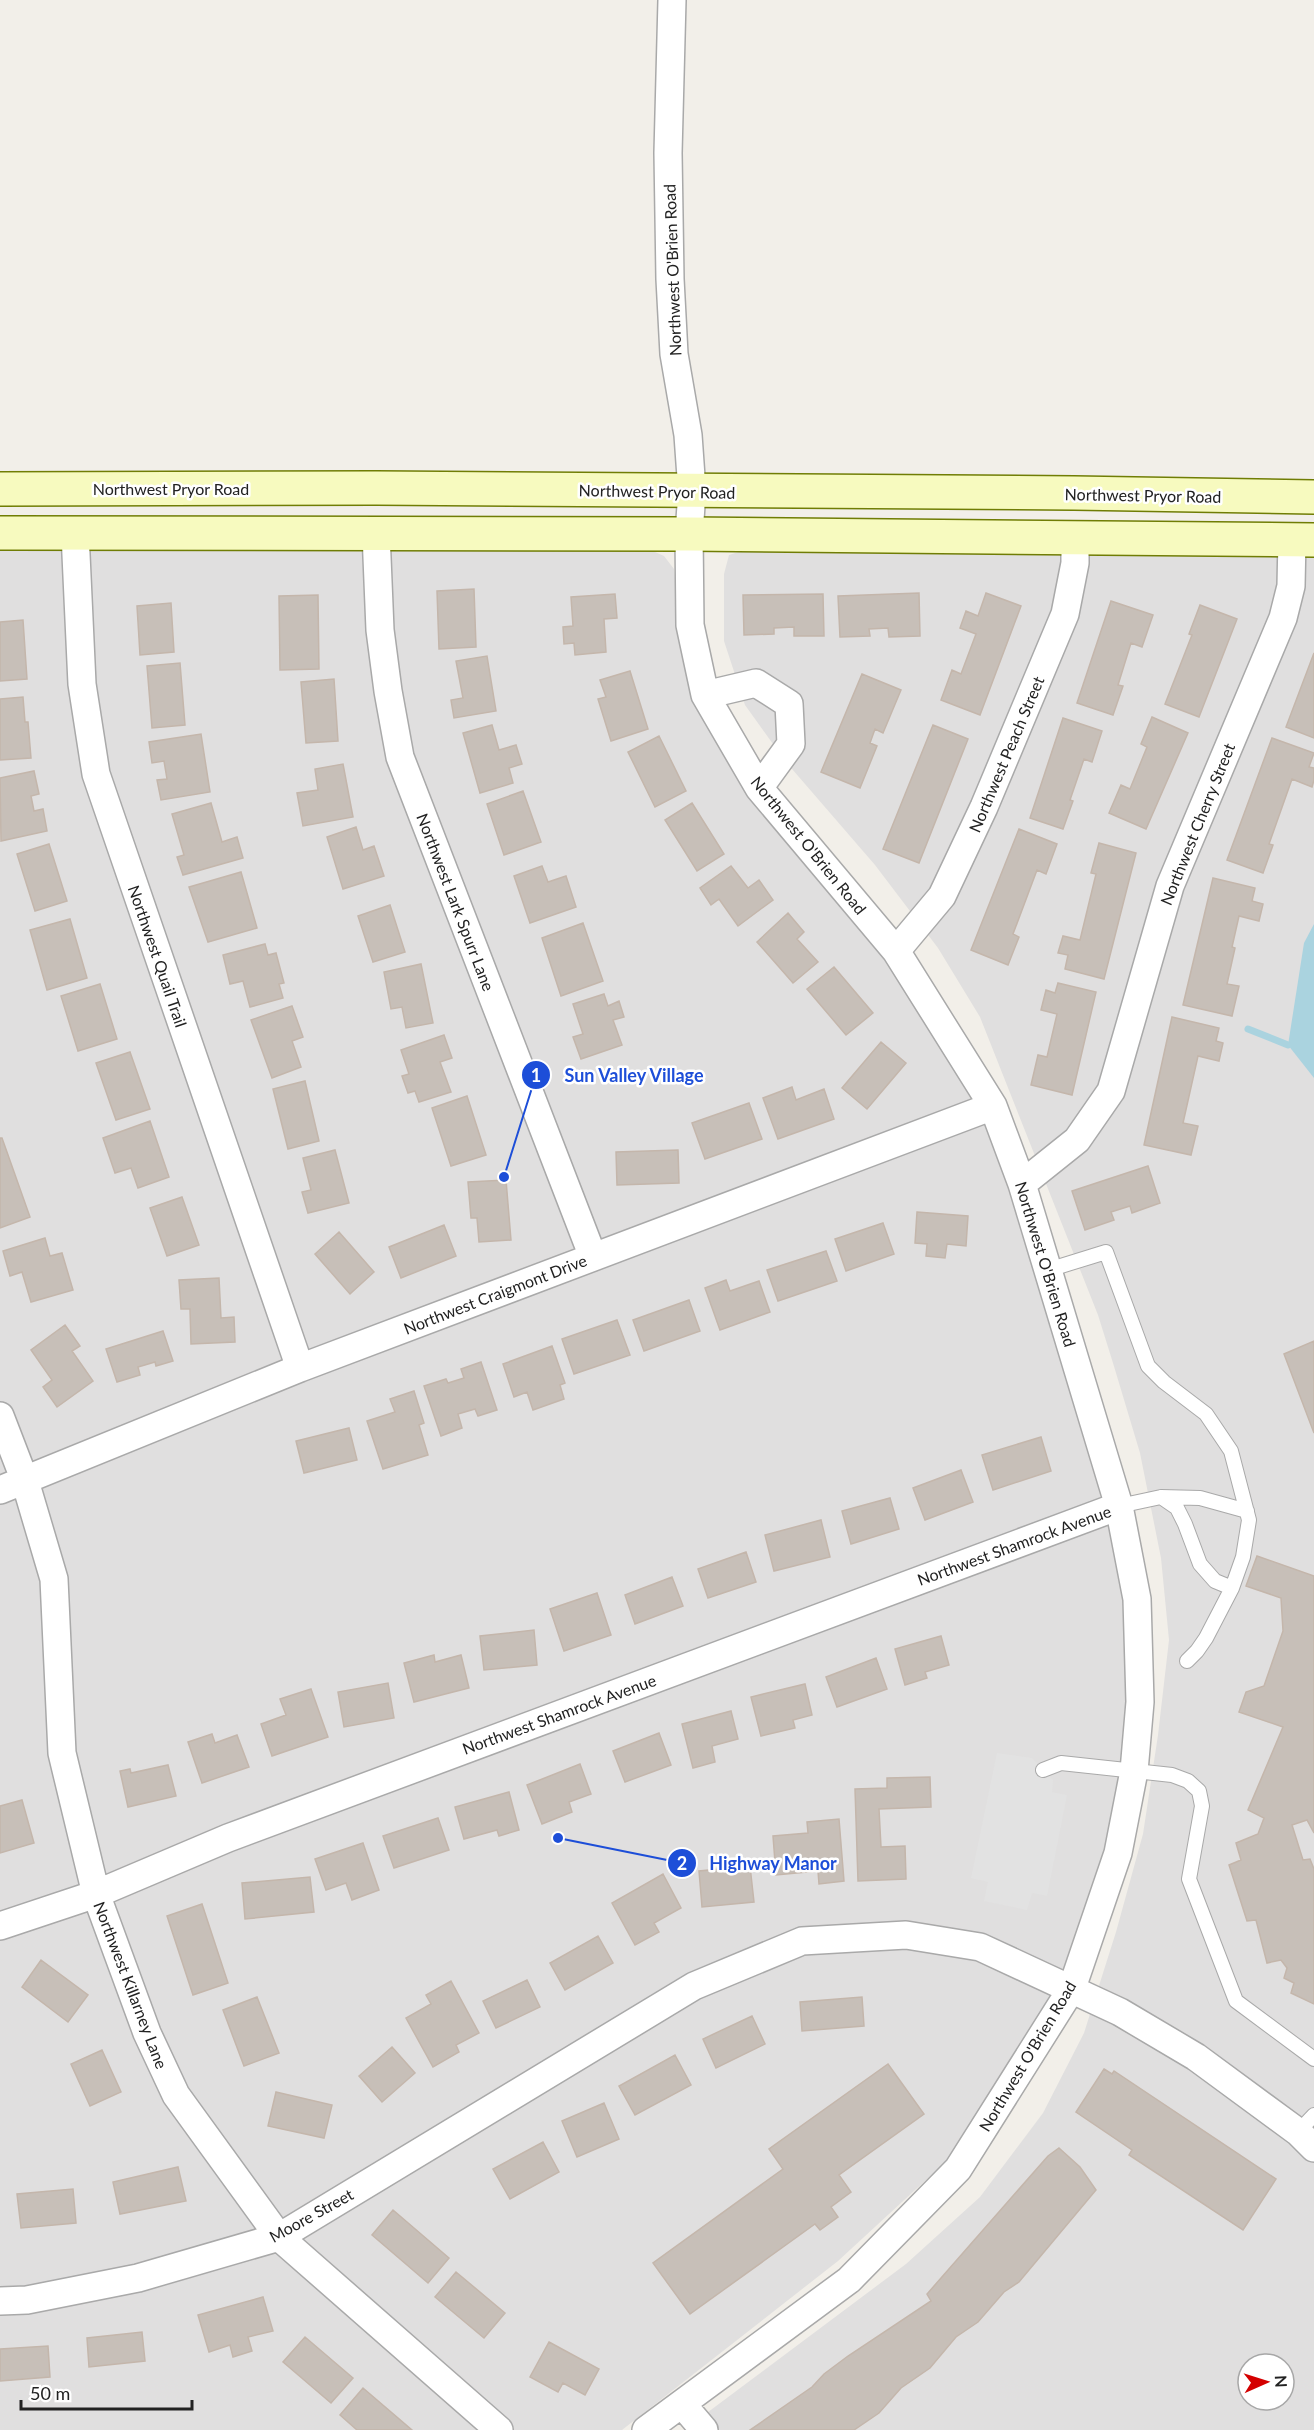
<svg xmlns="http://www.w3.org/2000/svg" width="1314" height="2430" font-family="Lato,sans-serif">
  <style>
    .residential { fill: #e0dfdf; fill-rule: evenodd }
    .parking { fill: #e2e2e2 }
    .water { fill: #aad3df }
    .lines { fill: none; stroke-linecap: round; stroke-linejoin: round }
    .stream { stroke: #aad3df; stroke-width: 7 }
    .building { fill: #c7bfb8; stroke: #c4b6ab; stroke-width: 1.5 }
    .service-casing { stroke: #a9a9a9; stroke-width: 16 }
    .minor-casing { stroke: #a9a9a9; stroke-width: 30 }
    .secondary-casing { stroke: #707d05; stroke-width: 36 }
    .service { stroke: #fff; stroke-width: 14 }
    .minor { stroke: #fff; stroke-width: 27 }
    .secondary { stroke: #f7fabf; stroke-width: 33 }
    .labels { text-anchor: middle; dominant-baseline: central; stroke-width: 5; stroke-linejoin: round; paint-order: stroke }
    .street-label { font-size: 16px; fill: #222; stroke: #fff }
    .leader { fill: none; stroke: #1d4ed8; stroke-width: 2 }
    .callout-dot { fill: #1d4ed8; stroke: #fff; stroke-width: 2 }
    .mark-label { font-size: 18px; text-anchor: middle; font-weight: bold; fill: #fff }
    .callout-label { font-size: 18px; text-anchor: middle; font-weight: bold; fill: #1d4ed8; stroke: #fff; stroke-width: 5; stroke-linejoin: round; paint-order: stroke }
  </style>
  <rect width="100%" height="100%" fill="#f2efe9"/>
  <!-- residential -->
  <path class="residential" d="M 646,548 L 664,556 L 674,569 L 677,594 L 730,738 L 951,1031 L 1063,1324 L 1135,1593 L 1129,1789 L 1057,2004 L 996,2106 L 940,2167 L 838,2261 L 622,2430 L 0,2430 L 0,551 Z
    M 748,549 L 1314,556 L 1314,2430 L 684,2430 L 906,2264 L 980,2197 L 1043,2113 L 1084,2033 L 1116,1932 L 1143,1834 L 1158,1735 L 1169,1640 L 1161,1558 L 1140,1453 L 1113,1363 L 1098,1315 L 980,1017 L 938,948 L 875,865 L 786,762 L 745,705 L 724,641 L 724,574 L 729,555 ZM 1248,2364 L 1284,2364 L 1284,2400 L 1248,2400 Z"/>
  <!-- parking -->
  <path class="parking" d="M 997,1753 L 1032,1758 L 1053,1780 L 1052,1792 L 1067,1795 L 1047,1896 L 1032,1893 L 1027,1910 L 984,1901 L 988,1882 L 971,1878 Z"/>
  <!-- water -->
  <path class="water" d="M 1314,924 L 1314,1078 L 1288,1045 L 1304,943 Z"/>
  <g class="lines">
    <!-- stream -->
    <path class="stream" d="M 1248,1029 L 1288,1045"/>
  </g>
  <!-- building -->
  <path class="building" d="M 474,589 L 476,647 L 439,649 L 437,591 Z
    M 919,593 L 920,636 L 889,637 L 888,628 L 869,629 L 870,636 L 840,637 L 838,596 Z
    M 986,593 L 1021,606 L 980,715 L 941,700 L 952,670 L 961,674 L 976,634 L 960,628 L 966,611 L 978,616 Z
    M 615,594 L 617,618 L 604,619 L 606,652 L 575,655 L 574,643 L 564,644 L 563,627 L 573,626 L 571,597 Z
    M 823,594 L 824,636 L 794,636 L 794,627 L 774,628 L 774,634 L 744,635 L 743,595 Z
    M 318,595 L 319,669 L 280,670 L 279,596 Z
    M 1111,601 L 1153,615 L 1142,647 L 1131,643 L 1118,685 L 1123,686 L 1113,715 L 1077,703 Z
    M 171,603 L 174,652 L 140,655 L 137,606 Z
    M 1200,605 L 1237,619 L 1199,717 L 1165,704 L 1192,635 L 1189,634 Z
    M 23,620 L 27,679 L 0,681 L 0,622 Z
    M 1314,653 L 1314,738 L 1286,727 Z
    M 487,656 L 496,711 L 454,718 L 451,700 L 463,698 L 456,661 Z
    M 180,663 L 185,725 L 152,728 L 147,666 Z
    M 630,671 L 648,729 L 611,741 L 598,699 L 606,697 L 600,680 Z
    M 862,674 L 901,690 L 883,733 L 875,729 L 870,743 L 877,746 L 860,788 L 821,772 Z
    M 334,679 L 338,741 L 306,743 L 301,682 Z
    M 23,697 L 25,722 L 28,722 L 31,758 L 0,760 L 0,699 Z
    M 1152,717 L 1188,733 L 1146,829 L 1109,813 L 1121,785 L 1130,789 L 1147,747 L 1141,744 Z
    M 1063,718 L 1102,731 L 1092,762 L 1084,759 L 1070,800 L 1073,801 L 1063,829 L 1030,818 Z
    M 492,725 L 499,750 L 516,745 L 522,764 L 509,768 L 513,783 L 480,793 L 463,733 Z
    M 933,725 L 968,739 L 919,863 L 883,849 Z
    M 201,734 L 210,792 L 161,800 L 157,780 L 167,779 L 164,761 L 152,763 L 149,742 Z
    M 659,736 L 686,791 L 655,807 L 628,752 Z
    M 1272,738 L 1314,753 L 1309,767 L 1314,768 L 1314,780 L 1312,787 L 1292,779 L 1269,844 L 1273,845 L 1263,873 L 1227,860 Z
    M 343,764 L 353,817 L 303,826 L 297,793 L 318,790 L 315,769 Z
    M 34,771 L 39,794 L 31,796 L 34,811 L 43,809 L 47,831 L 1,841 L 0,778 Z
    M 523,791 L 541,842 L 504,855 L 487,804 Z
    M 211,803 L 222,842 L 237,837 L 243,858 L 183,875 L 177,857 L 184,855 L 172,814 Z
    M 692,803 L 724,854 L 697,871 L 665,820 Z
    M 356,827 L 363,850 L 374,846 L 384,876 L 343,889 L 327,837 Z
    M 1019,829 L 1057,844 L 1046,874 L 1037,870 L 1013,934 L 1019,937 L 1008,965 L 971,950 Z
    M 1099,843 L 1136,853 L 1104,979 L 1065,969 L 1068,955 L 1058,953 L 1063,936 L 1080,940 L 1096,874 L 1091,873 Z
    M 49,844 L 67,901 L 35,911 L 17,854 Z
    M 542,866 L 548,882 L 566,876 L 576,907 L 530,923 L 514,876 Z
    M 731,866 L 748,888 L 759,880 L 773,900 L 738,926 L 719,899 L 711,905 L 700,888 Z
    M 241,872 L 257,928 L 208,942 L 189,887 Z
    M 1213,878 L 1255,888 L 1252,901 L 1263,904 L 1259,921 L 1239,916 L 1232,947 L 1235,948 L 1227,984 L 1239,986 L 1232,1016 L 1183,1005 Z
    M 390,905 L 405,952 L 373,962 L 358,916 Z
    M 788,913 L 804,932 L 797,939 L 818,962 L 793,983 L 757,942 Z
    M 70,919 L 87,978 L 47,990 L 30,930 Z
    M 583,923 L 603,981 L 561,996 L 542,938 Z
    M 265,944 L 268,955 L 276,953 L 284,983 L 279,984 L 283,998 L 250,1007 L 243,981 L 230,984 L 223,955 Z
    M 421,964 L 433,1023 L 406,1028 L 402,1007 L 391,1009 L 384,972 Z
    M 834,967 L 873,1013 L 846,1035 L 807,989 Z
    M 1058,983 L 1096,992 L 1072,1095 L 1031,1085 L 1038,1055 L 1047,1057 L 1057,1014 L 1041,1010 L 1046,990 L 1055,993 Z
    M 100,984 L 117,1039 L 78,1051 L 61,996 Z
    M 604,994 L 608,1006 L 619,1001 L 624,1017 L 613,1020 L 622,1045 L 581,1059 L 573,1037 L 583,1034 L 573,1004 Z
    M 292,1006 L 303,1037 L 292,1041 L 301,1067 L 272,1078 L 251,1020 Z
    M 1172,1017 L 1219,1028 L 1216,1041 L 1223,1043 L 1219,1061 L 1198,1056 L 1183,1123 L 1198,1126 L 1191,1155 L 1144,1145 Z
    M 444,1035 L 452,1058 L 440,1062 L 451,1092 L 419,1102 L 415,1091 L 408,1093 L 402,1076 L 409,1074 L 401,1050 Z
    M 881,1042 L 906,1063 L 867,1109 L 842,1088 Z
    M 130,1052 L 150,1109 L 116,1120 L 96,1063 Z
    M 305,1081 L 319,1141 L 288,1149 L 273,1089 Z
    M 792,1087 L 796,1100 L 824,1089 L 834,1119 L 778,1139 L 763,1098 Z
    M 467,1096 L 486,1155 L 451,1166 L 432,1108 Z
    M 749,1103 L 762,1139 L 705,1159 L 692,1123 Z
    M 150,1121 L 169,1177 L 138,1188 L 131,1168 L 115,1173 L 103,1138 Z
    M 0,1138 L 2,1138 L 30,1217 L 0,1228 Z
    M 335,1150 L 349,1203 L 308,1213 L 302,1192 L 311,1190 L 303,1158 Z
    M 678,1150 L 679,1183 L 617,1185 L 616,1152 Z
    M 1148,1166 L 1160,1203 L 1132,1213 L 1130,1206 L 1111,1212 L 1114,1220 L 1085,1230 L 1072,1191 Z
    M 506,1180 L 511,1240 L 479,1242 L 477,1218 L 471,1218 L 468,1182 Z
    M 182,1197 L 199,1245 L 167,1256 L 150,1208 Z
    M 917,1212 L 968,1216 L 966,1246 L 947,1244 L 945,1258 L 926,1256 L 927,1244 L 915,1243 Z
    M 883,1223 L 894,1254 L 846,1271 L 835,1239 Z
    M 444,1225 L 456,1256 L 401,1278 L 389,1247 Z
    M 339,1232 L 374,1272 L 350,1294 L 315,1254 Z
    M 45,1238 L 50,1256 L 62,1253 L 73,1290 L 31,1302 L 22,1272 L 10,1276 L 3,1251 Z
    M 826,1251 L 837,1281 L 778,1301 L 767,1270 Z
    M 219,1278 L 221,1318 L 234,1317 L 235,1342 L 191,1344 L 190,1309 L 181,1309 L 179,1280 Z
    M 726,1280 L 730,1291 L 759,1281 L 770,1312 L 720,1330 L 705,1288 Z
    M 689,1300 L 700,1331 L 644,1351 L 633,1320 Z
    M 617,1320 L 630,1355 L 574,1374 L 562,1339 Z
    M 65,1325 L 80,1346 L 72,1351 L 93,1381 L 57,1407 L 43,1387 L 52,1380 L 31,1350 Z
    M 163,1331 L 173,1361 L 156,1366 L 155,1362 L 138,1367 L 140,1375 L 117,1382 L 106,1349 Z
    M 1314,1341 L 1314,1433 L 1284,1354 Z
    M 552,1346 L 565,1383 L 560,1385 L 564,1399 L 533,1410 L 527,1392 L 514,1397 L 503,1364 Z
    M 481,1362 L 497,1410 L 478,1416 L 475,1409 L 458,1414 L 462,1428 L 441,1436 L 424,1386 L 446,1379 L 448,1383 L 464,1378 L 461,1369 Z
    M 414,1391 L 424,1423 L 419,1425 L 428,1455 L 383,1469 L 367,1421 L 395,1412 L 390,1399 Z
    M 349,1428 L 357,1460 L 304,1473 L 296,1441 Z
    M 1041,1437 L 1051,1471 L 993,1490 L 982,1455 Z
    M 961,1470 L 973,1502 L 925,1520 L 913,1488 Z
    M 890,1498 L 899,1529 L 851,1544 L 842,1511 Z
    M 821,1520 L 830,1557 L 774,1571 L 765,1535 Z
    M 746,1552 L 756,1582 L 708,1598 L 698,1569 Z
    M 1257,1556 L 1314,1576 L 1314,1833 L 1307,1820 L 1292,1825 L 1303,1860 L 1310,1859 L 1314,1869 L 1314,2004 L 1291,1993 L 1294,1983 L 1284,1978 L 1287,1968 L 1281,1960 L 1267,1963 L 1256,1920 L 1247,1921 L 1229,1865 L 1241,1860 L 1236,1843 L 1258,1834 L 1264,1818 L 1248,1810 L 1283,1727 L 1239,1712 L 1246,1692 L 1264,1686 L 1283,1631 L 1281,1598 L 1246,1586 Z
    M 672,1577 L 683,1606 L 635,1624 L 625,1595 Z
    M 597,1593 L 611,1635 L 564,1651 L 550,1609 Z
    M 534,1630 L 537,1665 L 484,1670 L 480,1636 Z
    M 941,1636 L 949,1665 L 925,1672 L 927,1678 L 905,1685 L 895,1649 Z
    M 434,1655 L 435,1662 L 461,1655 L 469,1688 L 414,1702 L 404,1663 Z
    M 876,1658 L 887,1689 L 837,1707 L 826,1677 Z
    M 388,1683 L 394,1718 L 344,1727 L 338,1692 Z
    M 805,1684 L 812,1715 L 793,1720 L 795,1728 L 761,1736 L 751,1697 Z
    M 311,1689 L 328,1737 L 272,1756 L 261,1724 L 286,1715 L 280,1699 Z
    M 731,1711 L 738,1739 L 712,1746 L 715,1762 L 693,1768 L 682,1724 Z
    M 659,1733 L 671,1765 L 625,1782 L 613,1751 Z
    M 212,1734 L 215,1743 L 237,1735 L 249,1767 L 202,1783 L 188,1742 Z
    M 580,1764 L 591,1794 L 569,1802 L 572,1812 L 542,1824 L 527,1785 Z
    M 168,1765 L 176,1796 L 128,1807 L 120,1771 L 130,1769 L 131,1773 Z
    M 930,1777 L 931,1807 L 879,1809 L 881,1847 L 905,1846 L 906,1879 L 858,1881 L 855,1789 L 887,1788 L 887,1778 Z
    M 509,1792 L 519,1830 L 499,1836 L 497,1830 L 464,1839 L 455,1807 Z
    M 22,1800 L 34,1843 L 0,1853 L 0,1806 Z
    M 438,1818 L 449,1850 L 394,1868 L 383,1836 Z
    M 839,1819 L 844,1881 L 819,1884 L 818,1871 L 776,1875 L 773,1836 L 808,1833 L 807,1822 Z
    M 363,1843 L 379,1890 L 352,1900 L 346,1883 L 326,1890 L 315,1859 Z
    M 750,1866 L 754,1902 L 702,1907 L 699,1871 Z
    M 663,1874 L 681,1908 L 654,1923 L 659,1932 L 635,1945 L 612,1903 Z
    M 310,1877 L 314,1912 L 245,1919 L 242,1883 Z
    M 202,1904 L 228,1983 L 193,1995 L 167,1916 Z
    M 598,1936 L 613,1963 L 565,1990 L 550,1963 Z
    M 41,1960 L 88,1995 L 68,2022 L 22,1987 Z
    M 527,1980 L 540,2007 L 496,2028 L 483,2001 Z
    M 451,1981 L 479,2033 L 456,2045 L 459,2052 L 433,2067 L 406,2018 L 431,2004 L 426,1995 Z
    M 257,1997 L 279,2053 L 244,2066 L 223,2010 Z
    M 862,1997 L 864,2026 L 802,2031 L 800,2002 Z
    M 752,2016 L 765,2044 L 716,2068 L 703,2039 Z
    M 392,2047 L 415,2073 L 382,2102 L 359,2076 Z
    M 102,2050 L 121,2092 L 90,2106 L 71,2064 Z
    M 675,2055 L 691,2085 L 635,2115 L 619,2086 Z
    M 888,2064 L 924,2114 L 839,2175 L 851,2192 L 831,2207 L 838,2217 L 820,2230 L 815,2224 L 690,2314 L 653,2263 L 783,2169 L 769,2149 Z
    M 1104,2069 L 1112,2074 L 1114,2071 L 1276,2179 L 1243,2230 L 1129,2155 L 1132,2150 L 1076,2112 Z
    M 276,2092 L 332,2105 L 324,2138 L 268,2126 Z
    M 604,2103 L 619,2139 L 577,2157 L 562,2121 Z
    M 543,2142 L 559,2172 L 510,2199 L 493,2169 Z
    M 1059,2148 L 1080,2167 L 1096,2190 L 1019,2282 L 1004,2292 L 978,2322 L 956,2337 L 930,2368 L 901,2388 L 879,2413 L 854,2430 L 750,2430 L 812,2387 L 824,2374 L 848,2356 L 931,2301 L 927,2294 L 1048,2156 Z
    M 178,2167 L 186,2201 L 120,2214 L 113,2182 Z
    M 73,2189 L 76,2223 L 21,2228 L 17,2194 Z
    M 393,2210 L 449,2258 L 428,2283 L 372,2235 Z
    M 456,2272 L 505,2313 L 484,2338 L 435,2297 Z
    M 263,2297 L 273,2331 L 248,2337 L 252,2351 L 233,2357 L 230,2345 L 209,2352 L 198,2315 Z
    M 142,2332 L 145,2361 L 89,2367 L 87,2338 Z
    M 305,2337 L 353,2378 L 331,2403 L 283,2362 Z
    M 549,2342 L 599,2369 L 585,2395 L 563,2383 L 558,2392 L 530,2377 Z
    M 48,2346 L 50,2377 L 0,2381 L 0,2349 Z
    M 363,2388 L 412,2430 L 357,2430 L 340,2415 Z"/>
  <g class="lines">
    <!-- service casing -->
    <g class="service-casing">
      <path id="service" d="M 1048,1270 L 1106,1252 L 1148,1366 L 1164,1382 L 1206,1414 L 1231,1451 L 1249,1520 L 1243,1557 L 1232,1588 L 1206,1638 L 1197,1651 L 1187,1661
        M 1161,1497 L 1177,1508 L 1185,1524 L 1200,1564 L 1215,1581 L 1232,1588
        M 1119,1506 L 1161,1497 L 1200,1498 L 1247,1511
        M 1043,1770 L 1061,1763 L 1172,1775 L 1188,1781 L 1199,1791 L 1202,1806 L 1189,1879 L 1236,2001 L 1314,2059
        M 1298,2132 L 1314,2115"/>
    </g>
    <!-- minor casing -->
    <g class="minor-casing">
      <path id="minor" d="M 75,533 L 82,684 L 96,774 L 300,1368
        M 376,533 L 380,630 L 388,691 L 400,757 L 593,1257
        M 705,695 L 756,683 L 789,704 L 791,744 L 759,788
        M 896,951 L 942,896 L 984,807 L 1065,614 L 1075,563 L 1075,539
        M 1022,1184 L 1077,1140 L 1111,1091 L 1170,886 L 1283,618 L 1291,586 L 1292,539
        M 0,1416 L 25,1481 L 54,1579 L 62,1753 L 96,1894 L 147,2033 L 176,2095 L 279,2237 L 499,2430
        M 0,1490 L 300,1368 L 993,1106
        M 0,1926 L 96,1894 L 228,1838 L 1119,1506
        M 0,2301 L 27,2300 L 138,2278 L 279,2237 L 694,1986 L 802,1941 L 906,1935 L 980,1947 L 1120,2012 L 1196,2057 L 1298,2132 L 1314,2148
        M 682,2404 L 704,2430
        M 646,2430 L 849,2280 L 958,2169 L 1072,1988 L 1118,1853 L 1134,1771 L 1140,1702 L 1137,1599 L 1119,1506 L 1022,1184 L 993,1106 L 896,951 L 759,788 L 705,695 L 690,625 L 689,534 L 692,491 L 688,435 L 674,354 L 670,279 L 668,153 L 672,0"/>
    </g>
    <!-- secondary casing -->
    <g class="secondary-casing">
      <path id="secondary" d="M 0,489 L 376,488 L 1074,493 L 1314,497
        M 0,533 L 689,534 L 1314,540"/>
    </g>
    <!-- service -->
    <use href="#service" class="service"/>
    <!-- minor -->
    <use href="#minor" class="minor"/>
    <!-- secondary -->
    <use href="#secondary" class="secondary"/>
  </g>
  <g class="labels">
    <!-- street labels -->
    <g class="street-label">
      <text transform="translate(672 270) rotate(-92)">Northwest O'Brien Road</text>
      <text x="171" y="488">Northwest Pryor Road</text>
      <text transform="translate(657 491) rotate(1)">Northwest Pryor Road</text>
      <text transform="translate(1143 495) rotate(1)">Northwest Pryor Road</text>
      <text transform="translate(1006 754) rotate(-67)">Northwest Peach Street</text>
      <text transform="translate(1197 824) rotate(-68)">Northwest Cherry Street</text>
      <text transform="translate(809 845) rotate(51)">Northwest O'Brien Road</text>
      <text transform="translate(456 902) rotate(69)">Northwest Lark Spurr Lane</text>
      <text transform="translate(158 956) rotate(71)">Northwest Quail Trail</text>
      <text transform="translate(1046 1264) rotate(73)">Northwest O'Brien Road</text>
      <text transform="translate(495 1294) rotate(-21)">Northwest Craigmont Drive</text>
      <text transform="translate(1014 1545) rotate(-20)">Northwest Shamrock Avenue</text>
      <text transform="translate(559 1714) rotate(-20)">Northwest Shamrock Avenue</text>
      <text transform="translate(131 1985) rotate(69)">Northwest Killarney Lane</text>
      <text transform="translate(1027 2056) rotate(-59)">Northwest O'Brien Road</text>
      <text transform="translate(311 2215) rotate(-29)">Moore Street</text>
    </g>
  </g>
  <!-- callouts -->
  <path class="leader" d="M504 1177L536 1075M558 1838L682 1863"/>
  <g class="callout-dot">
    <circle cx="504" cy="1177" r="6"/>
    <circle cx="558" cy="1838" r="6"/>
    <circle cx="536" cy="1075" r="15"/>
    <circle cx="682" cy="1863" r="15"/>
  </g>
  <g class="mark-label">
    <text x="536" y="1082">1</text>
    <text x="682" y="1870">2</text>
  </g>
  <g class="callout-label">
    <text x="634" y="1082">Sun Valley Village</text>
    <text x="773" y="1870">Highway Manor</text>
  </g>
  <!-- north arrow -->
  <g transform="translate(1266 2382) rotate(87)"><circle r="28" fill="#ffffff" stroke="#a7a7a7" stroke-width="1.5"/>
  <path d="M0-4.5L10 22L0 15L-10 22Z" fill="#d40000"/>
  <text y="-9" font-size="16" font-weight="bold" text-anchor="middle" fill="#222222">N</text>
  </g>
  <!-- scale -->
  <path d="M21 2400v9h171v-9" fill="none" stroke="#222222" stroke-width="3"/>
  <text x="30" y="2400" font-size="18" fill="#222222" stroke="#ffffff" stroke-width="4.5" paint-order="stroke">50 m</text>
</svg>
